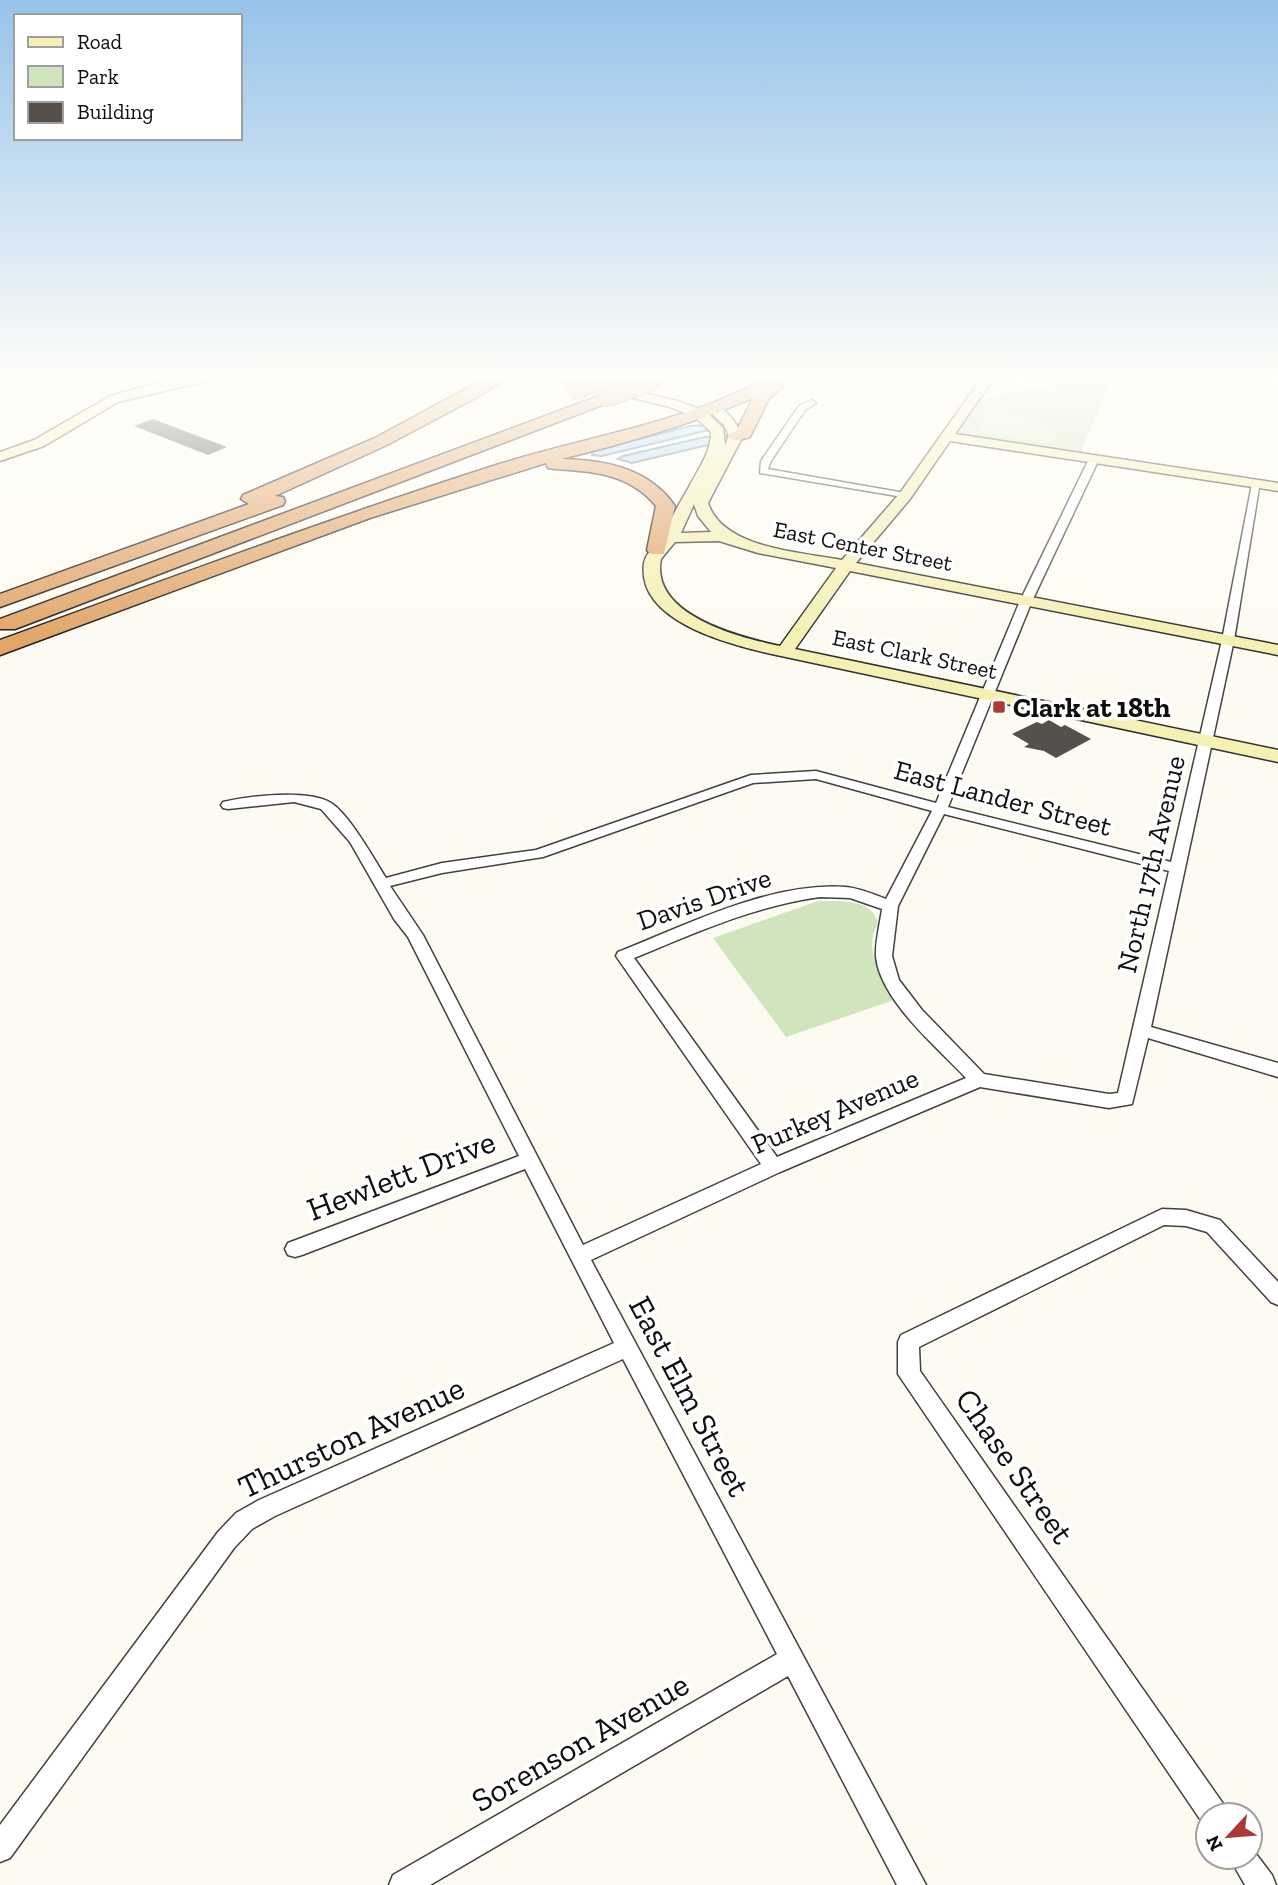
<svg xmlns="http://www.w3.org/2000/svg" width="1278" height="1885" font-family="'Zilla Slab',serif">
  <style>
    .green { fill: #d0e4be }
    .pitch { fill: #e1eccf }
    .water { fill: #bcd9ee; stroke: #4c8abc; stroke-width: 2 }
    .building { fill: #55504c }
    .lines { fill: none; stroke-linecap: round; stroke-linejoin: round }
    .street-casing { stroke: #414141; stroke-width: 3 }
    .secondary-casing { stroke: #303030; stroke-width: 3 }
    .highway-casing { stroke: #1f1f1f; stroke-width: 3 }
    .street { fill: #fff; fill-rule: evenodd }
    .secondary { fill: #f5f0b4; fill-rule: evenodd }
    .highway { fill: #e2a66b; fill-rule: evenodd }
    .highway-bridge-casing { stroke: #1f1f1f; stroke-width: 19; stroke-linecap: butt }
    .highway-bridge { stroke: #e2a66b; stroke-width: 18 }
    .poi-dot { fill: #ac3838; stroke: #fff; stroke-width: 2.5 }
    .labels { text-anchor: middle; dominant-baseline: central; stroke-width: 7; stroke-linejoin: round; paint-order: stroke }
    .far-street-label { font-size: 23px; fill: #0e0e0e; stroke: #fff }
    .poi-label { font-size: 28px; font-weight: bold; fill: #0e0e0e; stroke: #fff; text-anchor: start }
    .street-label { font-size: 28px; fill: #0e0e0e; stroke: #fff }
    .near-street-label { font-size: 33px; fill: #0e0e0e; stroke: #fff }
  </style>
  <rect width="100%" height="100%" fill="#fdfbf1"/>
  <!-- green -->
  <path class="green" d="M 1114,373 L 1079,456 L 949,435 L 966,402 Z
    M 818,901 C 839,901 874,898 878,924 C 862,949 882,979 897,999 L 786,1037 L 713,938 Z"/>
  <!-- pitch -->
  <path class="pitch" d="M 988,407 C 1015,410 1038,416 1057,436 L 1052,444 L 979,433 Z"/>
  <!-- water -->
  <path class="water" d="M 707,425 L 713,429 L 602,456 L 592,455 L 593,451 L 690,426 Z
    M 705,437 L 714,437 L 716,443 L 632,463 L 618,459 L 623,456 Z"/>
  <!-- building -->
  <path class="building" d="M 153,419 L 227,447 L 208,455 L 134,426 Z
    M 1049,720 L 1061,727 L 1065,725 L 1091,739 L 1056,758 L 1044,751 L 1024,747 L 1029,744 L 1012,734 L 1037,722 L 1042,724 Z"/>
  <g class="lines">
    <!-- street casing -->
    <g class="street-casing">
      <path id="street" d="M 812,400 L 816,403 L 805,410 L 771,461 L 768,469 L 905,493 L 909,494 L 909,498 L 760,473 L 761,461 L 799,406 Z
        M 1094,456 L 1099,459 L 1032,601 L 948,807 L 1171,862 L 1222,640 L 1252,484 L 1260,482 L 1234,640 L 1151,1027 L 1278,1063 L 1278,1077 L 1148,1038 L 1132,1104 L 1109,1108 L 980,1087 L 780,1172 L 591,1260 L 926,1885 L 897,1885 L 788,1676 L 430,1885 L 389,1885 L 393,1875 L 777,1654 L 623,1359 L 275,1516 L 252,1529 L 234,1548 L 10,1858 L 0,1862 L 0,1825 L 218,1532 L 236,1513 L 259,1500 L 614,1343 L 525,1169 L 302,1255 L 295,1257 L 288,1255 L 285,1249 L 288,1243 L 519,1156 L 408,937 L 394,919 L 350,842 L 321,809 L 294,802 L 228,809 L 223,808 L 221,805 L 223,802 C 248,796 308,789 331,803 C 349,814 374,859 386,878 L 442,863 L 536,850 L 751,775 L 816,771 L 936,803 L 1020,601 L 1089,459 ZM 816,779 L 932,811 L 886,899 C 873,894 859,888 845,887 C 770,882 686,925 618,952 L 616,956 L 761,1164 L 583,1245 L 423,935 L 390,886 L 442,873 L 543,857 L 753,783 ZM 944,814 L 1169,871 L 1118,1093 L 1109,1094 L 984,1074 L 922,1010 L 899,980 L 892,956 L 898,906 ZM 820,897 L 850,898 L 882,909 C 880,924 875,942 876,957 C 881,1001 937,1047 966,1078 L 777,1157 L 634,958 C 695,933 754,906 820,897 Z
        M 1162,1209 L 1186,1210 L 1220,1220 L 1278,1282 L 1278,1305 L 1271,1302 L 1207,1232 L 1186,1226 L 1164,1225 L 919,1347 L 920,1371 L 1224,1805 L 1228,1815 L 1208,1815 L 1208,1826 L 1204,1825 L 898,1374 L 898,1342 L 901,1335 Z
        M 1250,1846 L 1272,1875 L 1276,1885 L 1245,1885 L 1229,1857 L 1250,1857 Z"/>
    </g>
    <!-- secondary casing -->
    <g class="secondary-casing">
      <path id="secondary" d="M 213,373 L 240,373 L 118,402 L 44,446 L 0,461 L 0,452 L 34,440 L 110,396 L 157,383 Z
        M 532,373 L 555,373 L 678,401 L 705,411 L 723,428 L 725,445 L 729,436 L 724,425 L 706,408 L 708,405 C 724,403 736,423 743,436 L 708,503 C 723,549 801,552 842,560 L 900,493 L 981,379 L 993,373 L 1009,373 L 989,385 L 955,434 L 1278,483 L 1278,491 L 950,441 L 910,499 L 856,563 L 1278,645 L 1278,655 L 850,571 L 795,649 L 1278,750 L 1278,762 L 767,653 C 725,643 636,620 644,563 C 646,551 657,546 663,538 C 668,532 669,525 672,518 C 677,507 684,496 690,485 C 699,468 711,452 711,432 L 695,417 L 670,407 ZM 694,504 L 698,516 L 711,532 L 681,533 ZM 719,541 L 758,553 L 836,568 L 780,646 C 738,637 650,615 661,559 L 675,542 Z"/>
    </g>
    <!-- highway casing -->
    <g class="highway-casing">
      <path id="highway" d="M 495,373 L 515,373 L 481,395 L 387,445 L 275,496 L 283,497 L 285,501 L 283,505 L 0,607 L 0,594 L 249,504 L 241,499 L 243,495 L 375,438 Z
        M 660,373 L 683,373 L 662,383 L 650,383 L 648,380 Z
        M 776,373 L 796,373 L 768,400 L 750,437 L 736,441 L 727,436 L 737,430 L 753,398 C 691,424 627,443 561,459 C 605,460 649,468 675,506 L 664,554 L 650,554 L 647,550 L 656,506 C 630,474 593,471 554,469 L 548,468 L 546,463 L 370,518 L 0,655 L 0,640 C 163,581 325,520 490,467 C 586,436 687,424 776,373 Z
        M 607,393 L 615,398 L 613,401 L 15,629 L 0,629 L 0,619 Z"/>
    </g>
    <!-- street -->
    <use href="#street" class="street"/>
    <!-- secondary -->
    <use href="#secondary" class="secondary"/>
    <!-- highway -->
    <use href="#highway" class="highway"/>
    <!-- highway-bridge casing -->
    <g class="highway-bridge-casing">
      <path id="highway-bridge" d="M 575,391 L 621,373
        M 607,398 L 656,380"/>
    </g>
    <!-- highway-bridge -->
    <use href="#highway-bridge" class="highway-bridge"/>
  </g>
  <!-- sky -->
  <linearGradient id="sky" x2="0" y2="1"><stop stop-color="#96c3ea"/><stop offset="0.59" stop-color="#fefdf9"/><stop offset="1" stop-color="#fefdf9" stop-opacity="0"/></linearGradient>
  <rect width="1278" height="637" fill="url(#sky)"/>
  <!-- markers -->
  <rect class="poi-dot" x="992" y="700" width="14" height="14" rx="3.5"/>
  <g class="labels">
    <!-- far-street labels -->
    <g class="far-street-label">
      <text transform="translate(863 546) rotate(11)">East Center Street</text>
      <text transform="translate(915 654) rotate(12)">East Clark Street</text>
    </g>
    <!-- poi labels -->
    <g class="poi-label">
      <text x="1013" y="707">Clark at 18th</text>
    </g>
    <!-- street labels -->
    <g class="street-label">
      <text transform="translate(1003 798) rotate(15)">East Lander Street</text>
      <text transform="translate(1151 864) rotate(-77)">North 17th Avenue</text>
      <text transform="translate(704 899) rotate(-19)">Davis Drive</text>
      <text transform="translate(835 1111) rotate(-23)">Purkey Avenue</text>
    </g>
    <!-- near-street labels -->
    <g class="near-street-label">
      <text transform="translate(401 1175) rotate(-21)">Hewlett Drive</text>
      <text transform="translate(690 1396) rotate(62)">East Elm Street</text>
      <text transform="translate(351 1437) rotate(-25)">Thurston Avenue</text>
      <text transform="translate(1015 1466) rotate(55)">Chase Street</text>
      <text transform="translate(580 1742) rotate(-30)">Sorenson Avenue</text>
    </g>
  </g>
  <!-- legend -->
  <rect x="14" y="14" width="228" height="126" fill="#ffffff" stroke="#9f9f9f" stroke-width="2"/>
  <rect x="28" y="37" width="35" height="10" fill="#f5f0b4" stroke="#9f9f9f" stroke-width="2"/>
  <text x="77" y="49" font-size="21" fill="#0e0e0e">Road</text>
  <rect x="28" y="66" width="35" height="21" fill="#d0e4be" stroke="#9f9f9f" stroke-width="2"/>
  <text x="77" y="84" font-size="21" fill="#0e0e0e">Park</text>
  <rect x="28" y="102" width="35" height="21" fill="#55504c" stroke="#9f9f9f" stroke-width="2"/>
  <text x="77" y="119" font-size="21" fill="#0e0e0e">Building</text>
  <!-- north arrow -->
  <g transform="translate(1229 1836) rotate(244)"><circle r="33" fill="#ffffff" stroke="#9f9f9f" stroke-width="2"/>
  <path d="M0-5L12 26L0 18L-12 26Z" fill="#ac3838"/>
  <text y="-10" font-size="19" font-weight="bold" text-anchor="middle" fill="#0e0e0e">N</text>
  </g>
</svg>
